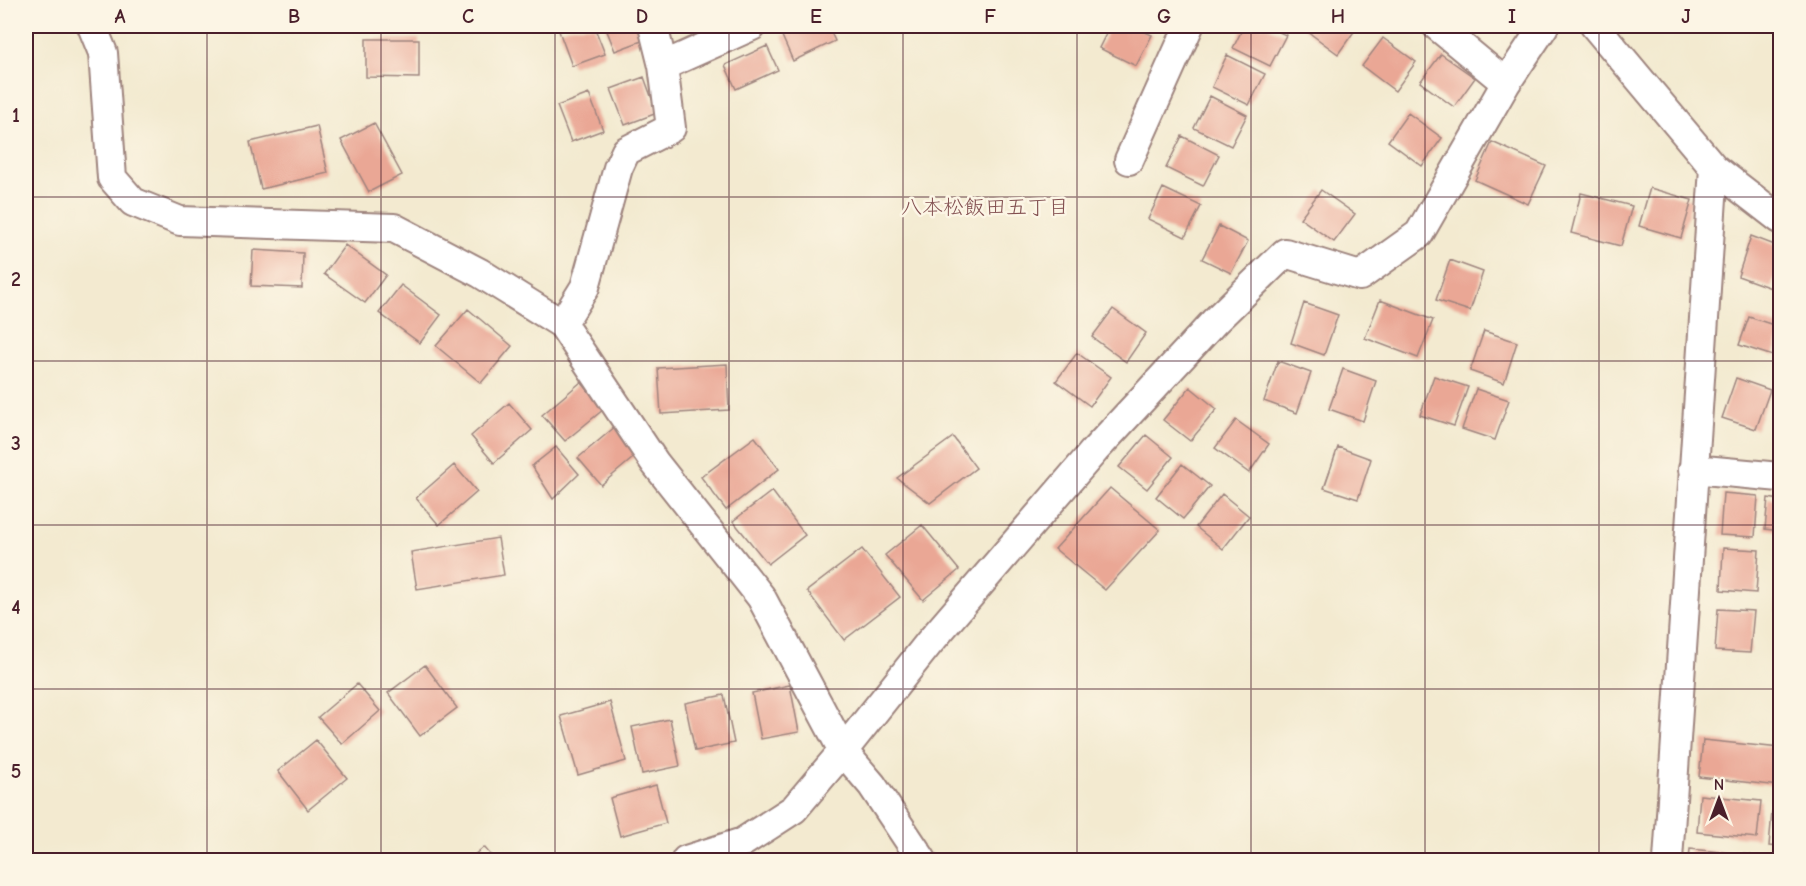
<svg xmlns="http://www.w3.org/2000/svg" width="1806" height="886" font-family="'Comic Neue','Klee One',sans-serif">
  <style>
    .building { fill: #eaa795 }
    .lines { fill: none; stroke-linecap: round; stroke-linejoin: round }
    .street-casing { stroke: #9e847e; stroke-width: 32 }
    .street { stroke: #fff; stroke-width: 28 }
    .grid { fill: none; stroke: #4a1f2b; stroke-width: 1.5; stroke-opacity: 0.55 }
    .labels { text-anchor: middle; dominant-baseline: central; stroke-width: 5; stroke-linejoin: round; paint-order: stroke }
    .neighbourhood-label { font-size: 21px; fill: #824f50; stroke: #fcf5e5 }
    .neatline { fill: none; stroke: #4a1f2b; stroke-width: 2 }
    .grid-label { font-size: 20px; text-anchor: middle; font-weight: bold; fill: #4a1f2b }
  </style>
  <rect width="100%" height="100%" fill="#fcf5e5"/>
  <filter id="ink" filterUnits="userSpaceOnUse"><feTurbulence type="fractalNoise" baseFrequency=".0167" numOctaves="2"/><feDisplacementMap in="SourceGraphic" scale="12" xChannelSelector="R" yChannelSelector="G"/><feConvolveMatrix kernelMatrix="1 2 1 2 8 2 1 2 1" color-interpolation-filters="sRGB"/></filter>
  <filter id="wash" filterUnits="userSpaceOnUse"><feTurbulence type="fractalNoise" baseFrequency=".008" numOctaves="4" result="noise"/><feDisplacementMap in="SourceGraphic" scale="24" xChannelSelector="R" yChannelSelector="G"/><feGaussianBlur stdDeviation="1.35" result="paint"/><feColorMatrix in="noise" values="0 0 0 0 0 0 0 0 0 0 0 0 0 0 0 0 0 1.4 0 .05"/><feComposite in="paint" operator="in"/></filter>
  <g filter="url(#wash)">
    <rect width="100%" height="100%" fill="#f3ead0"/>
    <g id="blocks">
      <!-- building -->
      <path class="building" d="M 572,26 L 594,26 L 605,54 L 572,66 L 559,31 Z
        M 605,26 L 642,26 L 647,39 L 615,51 Z
        M 806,26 L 828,26 L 835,41 L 793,61 L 782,36 Z
        M 1110,26 L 1132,26 L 1152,35 L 1136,66 L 1099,48 Z
        M 1244,26 L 1266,26 L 1286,35 L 1270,66 L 1233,48 Z
        M 1307,26 L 1358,26 L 1338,54 L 1304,29 Z
        M 1383,38 L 1416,62 L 1395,91 L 1362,66 Z
        M 366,39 L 419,39 L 419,78 L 366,77 Z
        M 767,46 L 778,70 L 736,89 L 725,65 Z
        M 1441,54 L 1475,78 L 1454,107 L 1420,82 Z
        M 1227,55 L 1265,74 L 1249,105 L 1212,87 Z
        M 644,77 L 657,113 L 625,125 L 611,89 Z
        M 589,94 L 603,130 L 571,142 L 557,106 Z
        M 1210,96 L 1247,115 L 1231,146 L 1194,128 Z
        M 1408,113 L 1442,138 L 1422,166 L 1388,141 Z
        M 374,123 L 402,175 L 369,192 L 341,140 Z
        M 317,126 L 328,173 L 261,189 L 250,142 Z
        M 1182,136 L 1219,155 L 1203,186 L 1166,168 Z
        M 1492,142 L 1546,166 L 1528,204 L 1475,180 Z
        M 1163,188 L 1201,206 L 1185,237 L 1148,219 Z
        M 1650,188 L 1692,200 L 1681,238 L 1639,226 Z
        M 1321,190 L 1355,214 L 1334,242 L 1300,218 Z
        M 1581,193 L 1632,206 L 1621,246 L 1571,233 Z
        M 1219,226 L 1248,241 L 1231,273 L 1202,259 Z
        M 1751,236 L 1780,247 L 1780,260 L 1771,288 L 1738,276 Z
        M 345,245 L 386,275 L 365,303 L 324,274 Z
        M 253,250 L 303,253 L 302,288 L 251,286 Z
        M 1450,260 L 1483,272 L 1470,311 L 1436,300 Z
        M 401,285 L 441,315 L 420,343 L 379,313 Z
        M 1380,300 L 1433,320 L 1418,358 L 1365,338 Z
        M 1304,303 L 1338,315 L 1324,355 L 1291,343 Z
        M 468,309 L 512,346 L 481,383 L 436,346 Z
        M 1113,309 L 1146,333 L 1126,362 L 1092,337 Z
        M 1749,317 L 1780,327 L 1780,334 L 1773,356 L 1739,345 Z
        M 1484,331 L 1517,342 L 1504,383 L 1470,371 Z
        M 1077,353 L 1111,377 L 1090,406 L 1056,381 Z
        M 1278,361 L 1311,373 L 1297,413 L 1264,401 Z
        M 727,364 L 729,410 L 661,414 L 658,368 Z
        M 1343,369 L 1376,381 L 1363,421 L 1329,409 Z
        M 1434,376 L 1468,387 L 1454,426 L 1420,415 Z
        M 1736,378 L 1770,390 L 1756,429 L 1722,418 Z
        M 581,382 L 604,409 L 565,441 L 542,415 Z
        M 1190,387 L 1217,409 L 1190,441 L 1163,420 Z
        M 1476,389 L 1509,400 L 1495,440 L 1462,429 Z
        M 509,403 L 532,430 L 494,463 L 471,436 Z
        M 1236,420 L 1269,444 L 1249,473 L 1215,448 Z
        M 616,426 L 639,453 L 601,485 L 578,458 Z
        M 1146,435 L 1173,457 L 1147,489 L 1119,467 Z
        M 755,437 L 779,469 L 726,510 L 701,477 Z
        M 953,437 L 976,468 L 930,503 L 897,478 Z
        M 556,447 L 579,474 L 553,499 L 532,466 Z
        M 1338,447 L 1371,459 L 1358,499 L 1324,488 Z
        M 1182,464 L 1210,486 L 1183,519 L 1156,497 Z
        M 454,465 L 477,492 L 439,525 L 416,498 Z
        M 1110,488 L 1160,530 L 1105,590 L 1055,549 Z
        M 772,491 L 805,535 L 768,564 L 733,521 Z
        M 1723,493 L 1758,496 L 1755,537 L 1720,535 Z
        M 1222,494 L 1249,516 L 1223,549 L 1196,527 Z
        M 1768,498 L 1780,500 L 1780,531 L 1765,529 Z
        M 922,525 L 959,570 L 923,600 L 885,555 Z
        M 498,538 L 504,575 L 417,589 L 411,552 Z
        M 1723,548 L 1759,550 L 1756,593 L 1721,590 Z
        M 862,549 L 900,597 L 844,640 L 807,591 Z
        M 1778,570 L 1780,570 L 1780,612 L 1776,612 Z
        M 1718,609 L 1754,611 L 1750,653 L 1715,651 Z
        M 425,665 L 457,708 L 420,736 L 388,693 Z
        M 357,684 L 380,711 L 342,744 L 318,717 Z
        M 790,685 L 799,732 L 761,739 L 752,693 Z
        M 724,695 L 734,743 L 695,751 L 685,703 Z
        M 610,702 L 626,761 L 578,775 L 561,716 Z
        M 670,719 L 680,766 L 642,774 L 632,727 Z
        M 316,740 L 347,778 L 308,810 L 278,771 Z
        M 1703,740 L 1780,748 L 1780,786 L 1699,777 Z
        M 656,785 L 666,823 L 620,836 L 610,798 Z
        M 1700,795 L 1761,801 L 1757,838 L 1697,832 Z
        M 1772,812 L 1780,812 L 1780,847 L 1769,846 Z
        M 484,847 L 495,860 L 468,860 Z
        M 1690,849 L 1750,855 L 1749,860 L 1689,860 Z"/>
    </g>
  </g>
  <g filter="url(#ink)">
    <use href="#blocks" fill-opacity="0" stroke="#9e847e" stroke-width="1.5"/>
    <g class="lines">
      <!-- street casing -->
      <g class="street-casing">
        <path id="street" d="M 92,26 L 103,53 L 112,178 L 133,202 L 180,221 L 394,228 L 480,273 L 562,324 L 655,463 L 761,597 L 843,751 L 872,785 L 922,860
          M 1437,26 L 1506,83
          M 1595,26 L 1714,168 L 1668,860
          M 663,66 L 752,26
          M 1129,160 L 1189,26
          M 1714,168 L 1780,219
          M 562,324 L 585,287 L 618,168 L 626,151 L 671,128 L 663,66 L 653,26
          M 1693,469 L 1780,477
          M 686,860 L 743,842 L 794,809 L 843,751 L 929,643 L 1095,450 L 1215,321 L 1285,253 L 1360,276 L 1419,234 L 1506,83 L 1544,26"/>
      </g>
      <!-- street -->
      <use href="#street" class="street"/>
    </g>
  </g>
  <!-- grid -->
  <path class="grid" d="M 207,26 L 207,860M 381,26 L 381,860M 555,26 L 555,860M 729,26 L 729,860M 903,26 L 903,860M 1077,26 L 1077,860M 1251,26 L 1251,860M 1425,26 L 1425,860M 1599,26 L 1599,860M 26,197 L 1780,197M 26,361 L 1780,361M 26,525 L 1780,525M 26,689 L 1780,689"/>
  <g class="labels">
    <!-- neighbourhood labels -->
    <g class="neighbourhood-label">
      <text x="985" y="207">八本松飯田五丁目</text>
    </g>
  </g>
  <!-- margin -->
  <rect width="1806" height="886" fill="none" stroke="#fcf5e5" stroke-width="66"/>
  <!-- north arrow -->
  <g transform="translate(1719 799)" stroke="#fcf5e5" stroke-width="4.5" paint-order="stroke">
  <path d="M0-4.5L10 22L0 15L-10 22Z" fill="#4a1f2b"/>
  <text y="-9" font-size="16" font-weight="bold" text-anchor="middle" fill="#4a1f2b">N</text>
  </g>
  <rect x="33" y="33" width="1740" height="820" class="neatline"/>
  <g class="grid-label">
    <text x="120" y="23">A</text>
    <text x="294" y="23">B</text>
    <text x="468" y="23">C</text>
    <text x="642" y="23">D</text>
    <text x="816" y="23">E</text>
    <text x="990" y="23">F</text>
    <text x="1164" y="23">G</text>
    <text x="1338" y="23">H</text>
    <text x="1512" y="23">I</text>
    <text x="1686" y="23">J</text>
    <text x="16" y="122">1</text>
    <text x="16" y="286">2</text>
    <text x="16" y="450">3</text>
    <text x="16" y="614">4</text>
    <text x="16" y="778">5</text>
  </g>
</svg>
